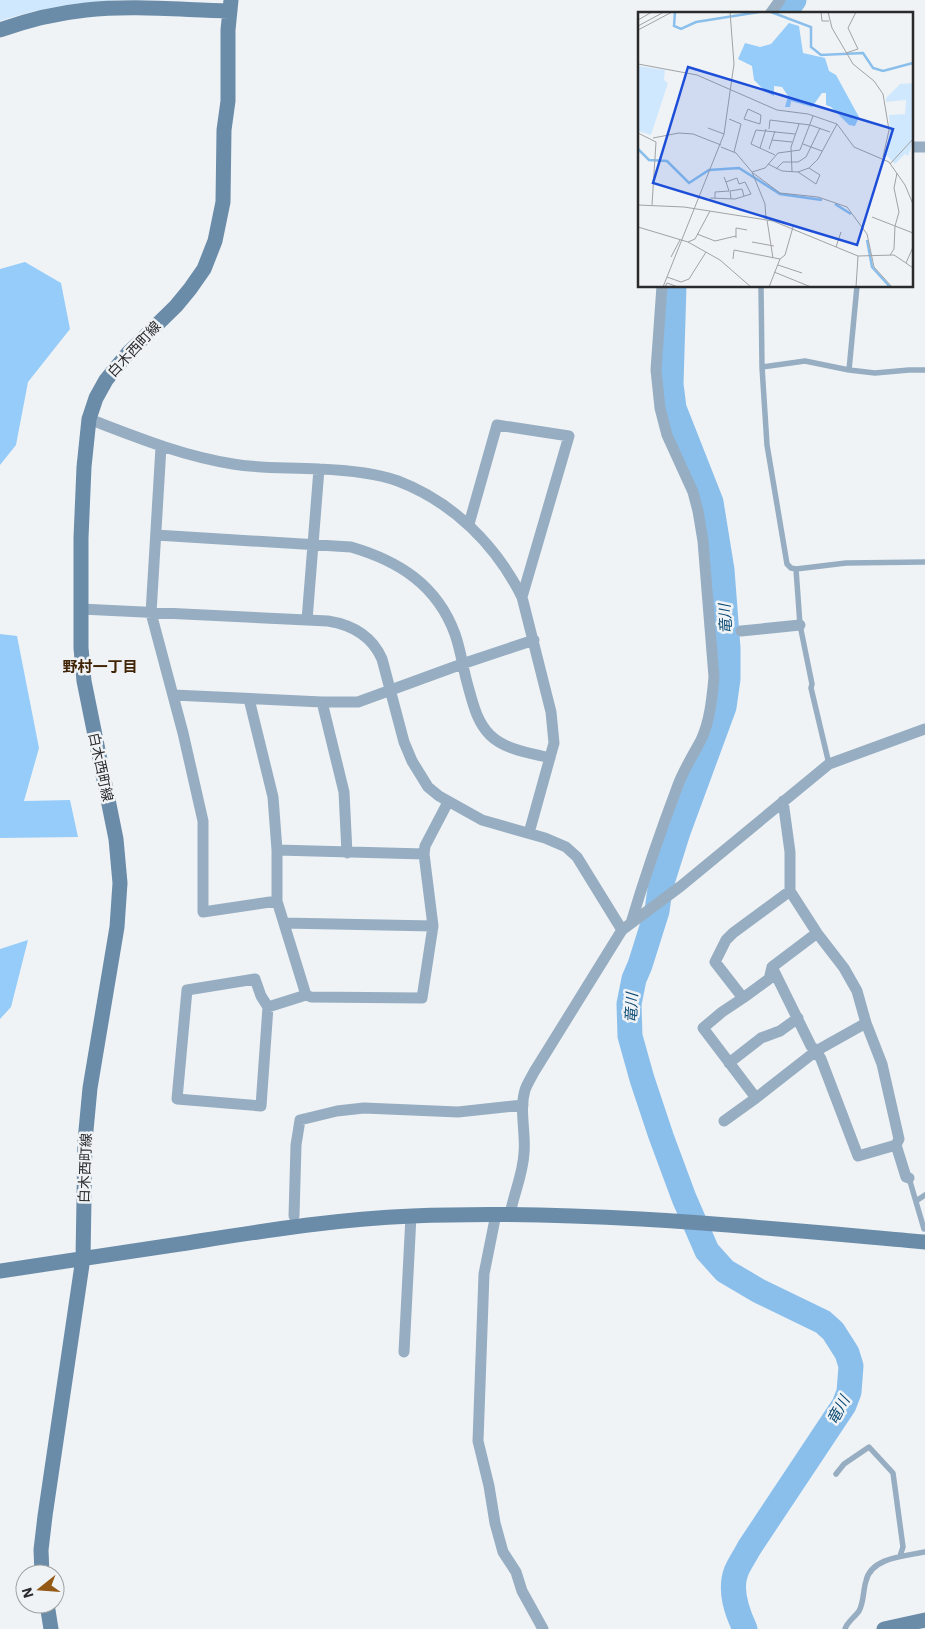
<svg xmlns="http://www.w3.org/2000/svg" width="925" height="1629" font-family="'IBM Plex Sans','Noto Sans JP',sans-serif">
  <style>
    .green { fill: #d0e8fd }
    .forest { fill: #96ccf9 }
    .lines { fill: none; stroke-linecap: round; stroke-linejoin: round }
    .river { stroke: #8abfec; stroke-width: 25 }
    .lane { stroke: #97aec2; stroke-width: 5.5 }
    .street { stroke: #97aec2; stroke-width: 11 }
    .secondary { stroke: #6a8ca9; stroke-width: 15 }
    .labels { text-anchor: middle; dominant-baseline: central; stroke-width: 5; stroke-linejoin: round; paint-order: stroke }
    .street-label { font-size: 14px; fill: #292a2b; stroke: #f0f3f6 }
    .water-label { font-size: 15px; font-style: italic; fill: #0d4b75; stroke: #f0f3f6 }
    .neighbourhood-label { font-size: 15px; font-weight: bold; fill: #402405; stroke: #f0f3f6 }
    .inset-river { fill: none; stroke: #8abfec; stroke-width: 2.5 }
    .inset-road { fill: none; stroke: #a0a3a5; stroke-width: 1 }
    .view { fill: #1d4ed8; fill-opacity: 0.15; stroke: #1d4ed8; stroke-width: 2.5 }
    .inset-edge { fill: none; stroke: #292a2b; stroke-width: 2.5 }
  </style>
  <rect width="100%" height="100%" fill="#f0f3f6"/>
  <!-- green -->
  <path class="green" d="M 0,0 L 119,0 C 78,2 39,8 0,21 Z"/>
  <!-- forest -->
  <path class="forest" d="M 25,262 L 61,283 L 70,329 L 28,382 L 16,445 L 0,465 L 0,269 Z
    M 0,634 L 17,636 L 39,748 L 24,801 L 70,800 L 78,837 L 0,838 Z
    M 28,940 L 11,1007 L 0,1019 L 0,949 Z"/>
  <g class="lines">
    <!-- river -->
    <path class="river" d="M 783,14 L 794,0
      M 674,286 L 671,384 L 674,408 L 711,502 L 722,570 L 728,648 L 728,679 L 724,707 L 678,832 L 660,889 L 657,911 L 640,965 L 634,979 L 629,1004 L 630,1036 L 642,1079 L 661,1136 L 684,1198 L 707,1251 L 725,1271 L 759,1291 L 823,1322 L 833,1331 L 847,1353 L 851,1366 L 849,1392 L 844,1405 L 749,1548 C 745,1556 739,1564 736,1572 C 729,1591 737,1612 745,1629"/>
    <!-- lane -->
    <path class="lane" d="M 761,286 L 762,367 L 767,445 L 787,564 L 791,568 L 796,569 L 800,625 L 812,684 L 811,688 L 829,764
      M 762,367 L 805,361 L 849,370 L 875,373 L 909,370 L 925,370
      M 849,370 L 857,286
      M 796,569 L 846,563 L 925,562
      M 909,1178 L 924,1229
      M 916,1201 L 925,1195
      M 836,1474 L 844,1464 L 869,1447 L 893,1473 L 903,1547 L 900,1556
      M 845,1629 C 847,1622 855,1617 859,1611 C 864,1602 863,1590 866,1581 C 871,1557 906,1556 925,1552"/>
    <!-- street -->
    <path class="street" d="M 770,14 L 780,0
      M 911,147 L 925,147
      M 89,419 C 136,437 182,456 233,464 C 262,469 290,467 319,469 C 345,470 373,472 398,481 C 453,502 496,545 522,597 L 551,712 L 554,743 L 529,833
      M 161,447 L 151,613 L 183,733 L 203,821 L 203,912 L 277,901
      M 469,524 L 497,425 L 569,436 L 522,597
      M 156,535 L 351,547 C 399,561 437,585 455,634 C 461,651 463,669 468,686 C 473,704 477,722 490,735 C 505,750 531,753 550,758
      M 81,609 L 328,621 C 353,625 372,636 382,659 L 404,742 L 412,761 L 428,787 L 439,796 L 482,820 L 545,838 L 566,847 L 577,857 L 622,930
      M 307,620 L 319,469
      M 741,631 L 800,625
      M 174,695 L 322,702 L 358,702 L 462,664 L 534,640
      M 249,699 L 273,797 L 277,850 L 277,901 L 306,995 L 311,997 L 422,998 L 433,926 L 424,854 L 425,846 L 448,802
      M 322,702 L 344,792 L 347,853
      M 783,801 L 790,852 L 790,891
      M 277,850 L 424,854
      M 284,923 L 433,926
      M 631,923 C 645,876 661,830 678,785 C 684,769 693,755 701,740 C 710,721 712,698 714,677 L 703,541 L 698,511 L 693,492 L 667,435 L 660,408 L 656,370 L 662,286
      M 817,933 L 772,967 L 811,1046 L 816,1051 L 866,1023
      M 255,979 L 261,996 L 268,1007 L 261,1106 L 177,1099 L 187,990 Z
      M 743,998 L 769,979 L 772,967
      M 268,1007 L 306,995
      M 729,1063 L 761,1038 L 780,1031 L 798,1018
      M 756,1098 L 816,1051 L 821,1059 L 858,1156 L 896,1145
      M 724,1121 L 756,1098 L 703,1028 L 722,1012 L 743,998 L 715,962 L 726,940 L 733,933 L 790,891 L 817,933 L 844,968 L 857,991 L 866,1023 L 882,1064 L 899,1139 L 896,1145 L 906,1177 L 909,1178
      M 496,1214 L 484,1274 L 478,1441 L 489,1486 L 495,1523 L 503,1552 L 516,1572 L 522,1591 L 543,1629
      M 510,1214 C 514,1193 523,1174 524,1153 C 526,1133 519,1110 525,1090 C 527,1084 531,1078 534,1072 L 622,930 L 681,886 L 829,764 L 925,729
      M 294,1216 L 296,1145 L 300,1120 L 337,1111 L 364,1108 L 458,1112 L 523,1105
      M 404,1352 L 411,1216"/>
    <!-- secondary -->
    <path class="secondary" d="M 0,30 C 28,20 57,13 86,10 C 133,5 182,10 229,11
      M 0,1271 C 60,1262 120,1253 180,1244 C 257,1232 334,1219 412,1216 C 583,1209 754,1227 925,1242
      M 42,1574 L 41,1550 L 45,1516 L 83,1258 L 85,1141 L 90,1088 L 117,927 L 120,883 L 116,839 L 84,681 L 81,648 L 81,538 L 84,467 L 89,419 L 96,398 L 106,380 L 129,352 L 176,306 L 190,289 L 204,269 L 215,241 L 223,202 L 224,130 L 228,101 L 228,30 L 231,0
      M 47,1604 L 51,1629
      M 884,1629 L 925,1620"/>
  </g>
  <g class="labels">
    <!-- street labels -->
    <g class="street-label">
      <text transform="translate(134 349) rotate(-47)">白木西町線</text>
      <text transform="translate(101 767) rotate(78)">白木西町線</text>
      <text transform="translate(85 1168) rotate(-88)">白木西町線</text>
    </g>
    <!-- water labels -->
    <g class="water-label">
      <text transform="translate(725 619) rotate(-93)">竜川</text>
      <text transform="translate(631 1008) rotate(-87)">竜川</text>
      <text transform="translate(838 1410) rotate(-61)">竜川</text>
    </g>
    <!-- neighbourhood labels -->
    <g class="neighbourhood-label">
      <text x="100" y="666">野村一丁目</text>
    </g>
  </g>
  <!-- overview -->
  <g transform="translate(638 12)">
    <rect width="275" height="275" fill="#f0f3f6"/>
    <path d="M 0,54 L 27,58 L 26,68 L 30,71 L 13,123 L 0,119 ZM 275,71 L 275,130 L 270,144 L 267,142 L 257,152 L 247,142 L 252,121 L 251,103 L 267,102 L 268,88 L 248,90 L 248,86 L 262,72 Z" fill="#d0e8fd"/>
    <path d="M 151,11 L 161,14 L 165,41 L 187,46 L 191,59 L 198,63 L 221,105 L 217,114 L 211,113 L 193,95 L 188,93 L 188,81 L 184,81 L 174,95 L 153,89 L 152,95 L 147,95 L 150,84 L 144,75 L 136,74 L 136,84 L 128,80 L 116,68 L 114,54 L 100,47 L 107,31 L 122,35 L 133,32 Z" fill="#96ccf9"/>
    <path class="inset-river" d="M 37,0 L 36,14 L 43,17 L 58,10 L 121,0M 133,0 L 173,15 L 173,35 L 183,43 L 225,41 L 235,56 L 245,59 L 275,51M 0,137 L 11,148 L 29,149 L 51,171 L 71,158 L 101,156 L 142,182 L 184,188M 197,192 L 213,202M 229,228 L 234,255 L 252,275"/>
    <path class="inset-road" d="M 183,0 L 184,9 L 191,9M 190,0 L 194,16 L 215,52 L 236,69 L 245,82 L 251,118 L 245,145M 0,8 L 14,0M 0,14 L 26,0M 0,18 L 34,0M 208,41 L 220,37 L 210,16 L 218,0M 0,52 L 59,63 L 139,98 L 170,102 L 199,112 L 216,135 L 251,150 L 267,173 L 275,192M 110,97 L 123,103 L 122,112 L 106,107 ZM 91,107 L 103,112 L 96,140M 70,116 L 86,122M 131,117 L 132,108 L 172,113 L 192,120M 0,121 L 18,130 L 14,193M 15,126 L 41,121 L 55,122 L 83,133M 134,128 L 154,130M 165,132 L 184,139M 83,135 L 98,141 L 114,160 L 127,192 L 128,207M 122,136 L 128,117M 131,137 L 137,119M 137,143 L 113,132 L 118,118 L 157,122M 130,152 L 144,159 L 160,160 L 171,156 L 180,147 L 199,112M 252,152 L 275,127M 138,157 L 145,150 L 160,150 L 168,145 L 182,116M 114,160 L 127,156 L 140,141 L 162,138 L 175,104M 154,160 L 153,135 L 161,112M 160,160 L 178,172 L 182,163 L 171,156M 115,161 L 142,181 L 180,185 L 209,195 L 229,222 L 236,255 L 254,275M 72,186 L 97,187 L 113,182 L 107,170 L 101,172 L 99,166 L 88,170 L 86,165M 77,186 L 77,180 L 91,179 L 88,170M 93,187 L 92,179 L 104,177 L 106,184M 0,193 L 46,195 L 135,209 L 220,244 L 256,243 L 268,251M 234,205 L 275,221M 129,208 L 135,246M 257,214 L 261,200 L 256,176 L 259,161M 0,215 L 50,230 L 82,248 L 113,275M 59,222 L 77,229 L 98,224M 98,226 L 98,216 L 109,218M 50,230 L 57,227 L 72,199M 114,230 L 136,234M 198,235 L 203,220M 275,235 L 268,251 L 275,256M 252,243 L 256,237 L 257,214M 33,245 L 42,228M 95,247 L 96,238 L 142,247M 140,253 L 164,261M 136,260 L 173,275M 29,265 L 43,270 L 51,267 L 68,240M 25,275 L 86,122 L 96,52 L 92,0M 27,275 L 29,271 L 40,275M 131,275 L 142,247 L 147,243 L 155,215M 218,275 L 220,244"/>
    <path class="view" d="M 50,55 L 255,117 L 219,233 L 15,171 Z"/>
    <rect width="275" height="275" class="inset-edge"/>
  </g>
  <!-- north arrow -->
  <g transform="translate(40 1589) rotate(253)"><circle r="24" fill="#f0f3f6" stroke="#a0a3a5"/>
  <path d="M0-4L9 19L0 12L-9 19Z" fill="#935915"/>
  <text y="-8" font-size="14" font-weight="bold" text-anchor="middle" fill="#292a2b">N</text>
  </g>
</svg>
